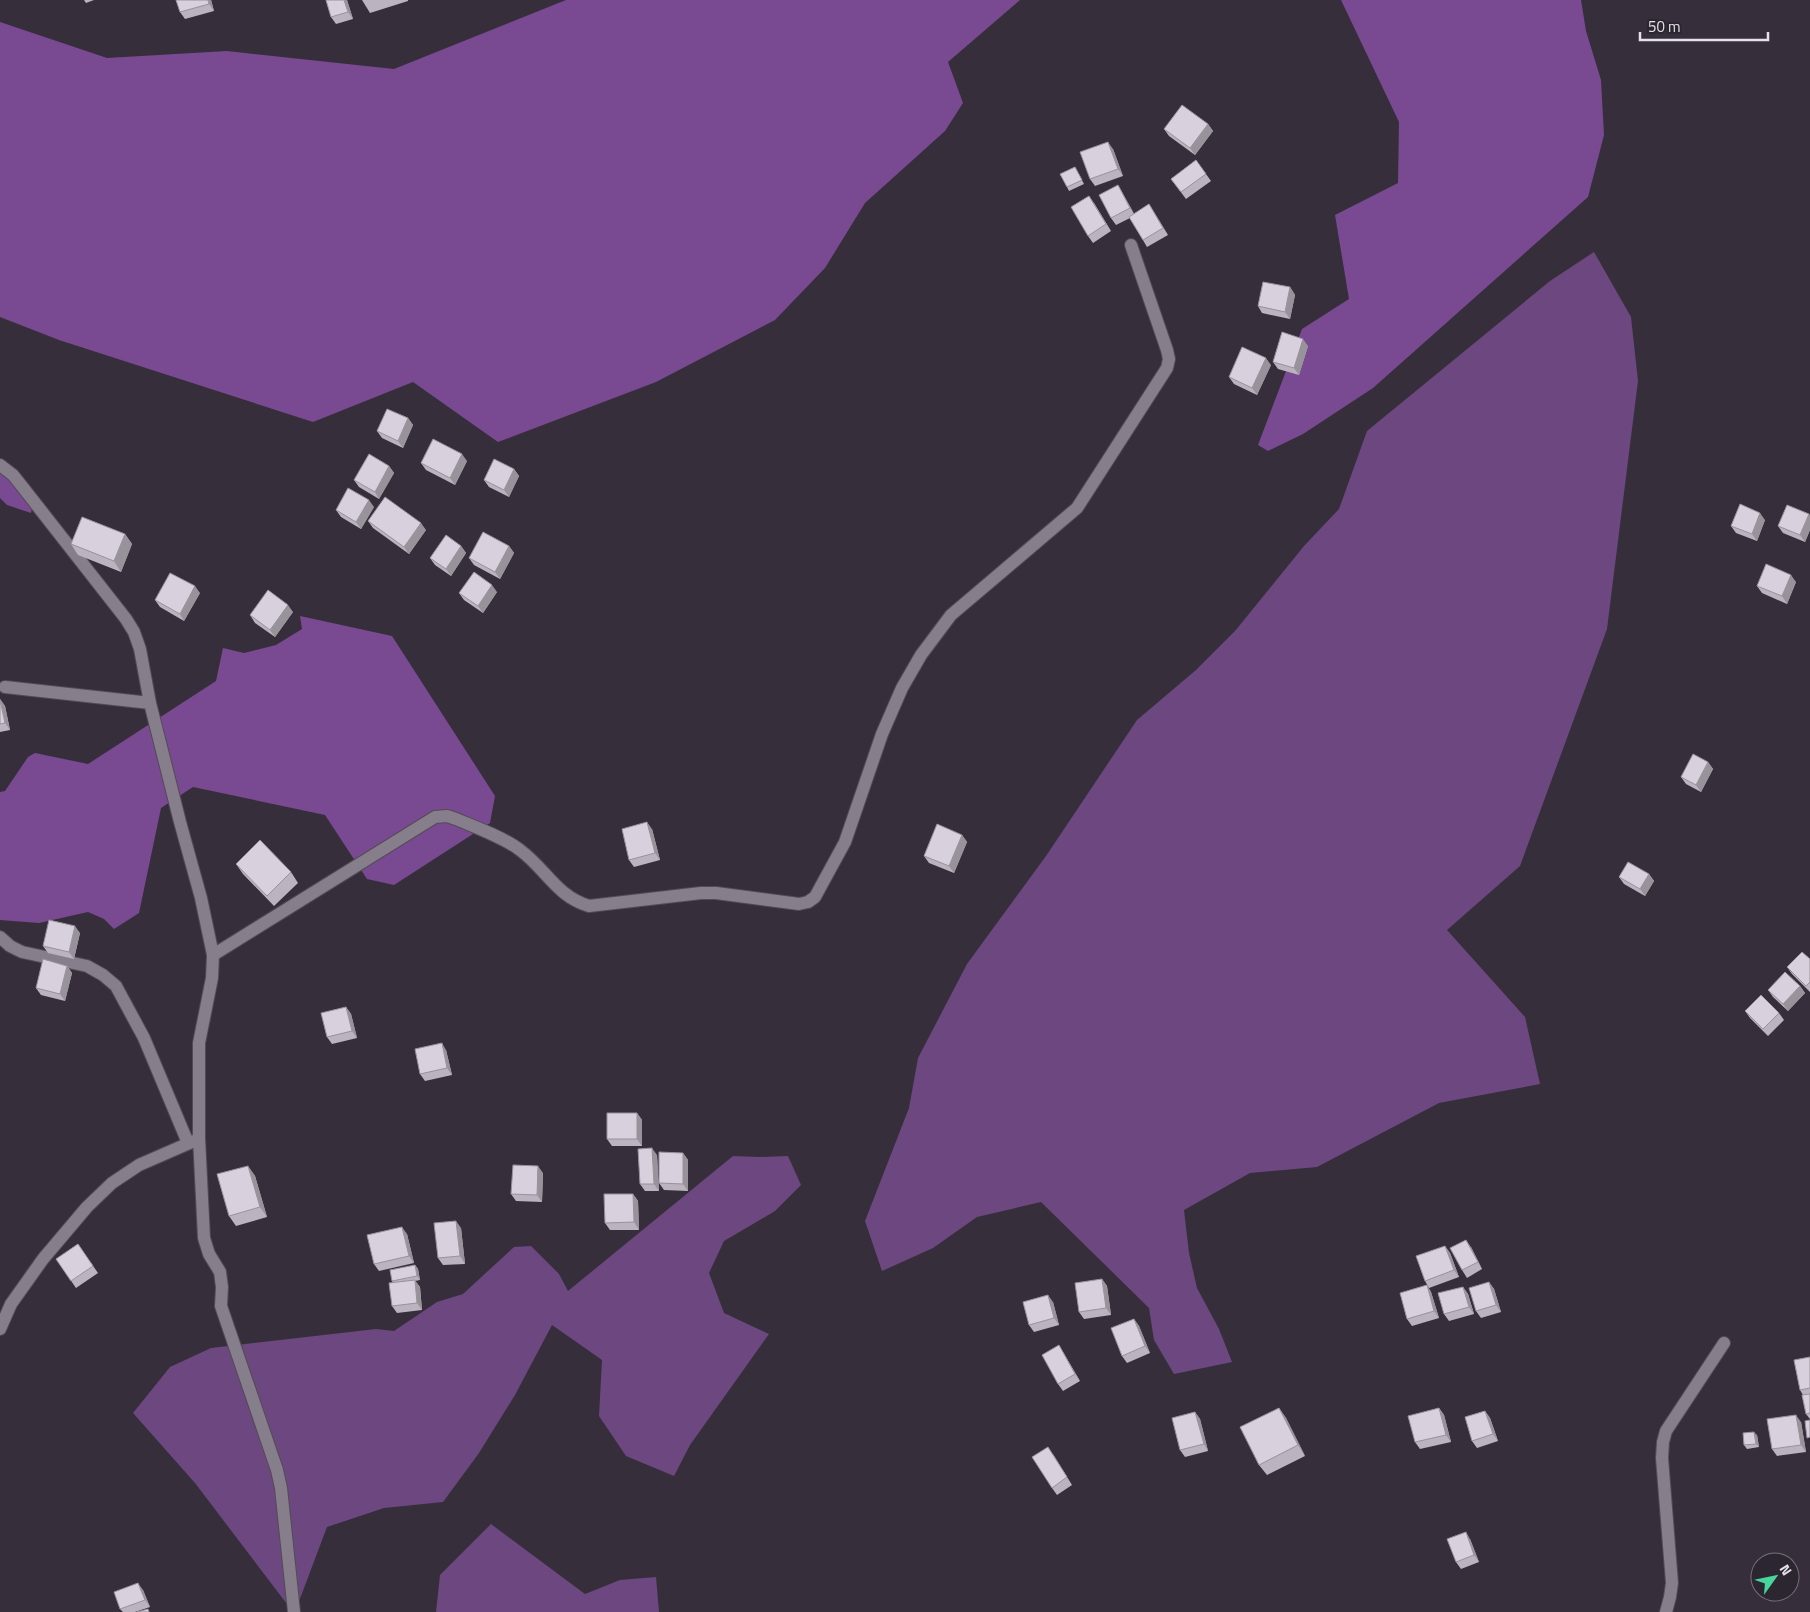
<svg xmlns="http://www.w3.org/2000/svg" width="1810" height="1612" font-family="'Titillium Web',sans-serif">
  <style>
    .green { fill: #6c4780 }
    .forest { fill: #794992 }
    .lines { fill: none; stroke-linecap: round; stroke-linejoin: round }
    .minor-casing { stroke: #524c55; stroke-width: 14 }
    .minor { stroke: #867e8b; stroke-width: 12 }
    .wall { fill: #bbb3bf }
    .shaded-wall { fill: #98929b }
    .building { fill: #d9d0de; stroke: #98929b }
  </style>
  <rect width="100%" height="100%" fill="#362f3b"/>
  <!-- green -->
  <path class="green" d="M 1594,252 L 1631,317 L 1638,381 L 1607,629 L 1520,866 L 1447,930 L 1525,1017 L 1540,1084 L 1439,1103 L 1317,1167 L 1250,1173 L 1184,1210 L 1189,1253 L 1197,1288 L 1219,1329 L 1232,1362 L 1174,1374 L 1154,1340 L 1149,1308 L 1041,1202 L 977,1217 L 933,1248 L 882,1271 L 865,1221 L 909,1108 L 918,1058 L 967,964 L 1046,856 L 1137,720 L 1196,670 L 1235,631 L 1304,546 L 1339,509 L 1367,431 L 1550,281 Z
    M 733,1156 L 760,1157 L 788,1156 L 801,1185 L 775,1211 L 724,1241 L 709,1273 L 724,1313 L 769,1334 L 690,1445 L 674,1476 L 626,1456 L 599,1416 L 602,1360 L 552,1325 L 515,1395 L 479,1453 L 443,1502 L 384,1508 L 327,1527 L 295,1612 L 293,1612 L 195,1483 L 133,1413 L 170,1367 L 211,1348 L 376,1329 L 394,1331 L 437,1302 L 463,1294 L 514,1247 L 531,1246 L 559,1274 L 568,1291 Z
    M 491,1524 L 585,1594 L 620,1580 L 656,1577 L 659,1612 L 436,1612 L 440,1575 Z"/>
  <!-- forest -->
  <path class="forest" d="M 566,0 L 1020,0 L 948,62 L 963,103 L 945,131 L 865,203 L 825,268 L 775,320 L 656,382 L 498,442 L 413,382 L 313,422 L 59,340 L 0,317 L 0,22 L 107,58 L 227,51 L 394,69 Z
    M 1341,0 L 1581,0 L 1586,31 L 1601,80 L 1604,135 L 1588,197 L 1373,388 L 1303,434 L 1268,451 L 1258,445 L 1302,329 L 1349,299 L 1335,215 L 1398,183 L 1399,122 Z
    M 0,469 L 33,503 L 31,513 L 7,505 L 0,498 Z
    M 300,616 L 392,636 L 495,796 L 490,823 L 394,885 L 367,879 L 325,815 L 193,787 L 161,808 L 139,913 L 114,929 L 104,919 L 88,912 L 39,923 L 0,920 L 0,792 L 5,791 L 28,757 L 35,753 L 88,764 L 216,681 L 223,648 L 244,653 L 276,645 L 302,629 Z"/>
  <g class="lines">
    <!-- minor casing -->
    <g class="minor-casing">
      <path id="minor" d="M 0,465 L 13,475 L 21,485 L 126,619 L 134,632 L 140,649 L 150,703 L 180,822 L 201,898 L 213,955 L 212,978 L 199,1043 L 199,1138 L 204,1238 L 209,1254 L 220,1272 L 222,1287 L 221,1306 L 277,1470 L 281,1488 L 294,1612
        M 5,687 L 150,703
        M 0,937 L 10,946 L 22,952 L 87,966 L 103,975 L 116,986 L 144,1038 L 188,1143
        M 213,955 L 435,817 L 447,816 L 456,819 C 475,827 505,838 520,850 C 546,869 556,896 589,906 L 701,893 L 716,893 L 799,904 L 808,902 L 815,897 L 845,842 L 882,734 L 902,688 L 921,655 L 951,615 L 1077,508 L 1167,368 L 1169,359 L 1167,350 L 1131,245
        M 0,1329 L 11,1304 L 43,1259 L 87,1207 L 112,1183 L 139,1165 L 194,1141
        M 1666,1612 L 1670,1597 L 1672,1583 L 1662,1458 L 1663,1442 L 1666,1431 L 1724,1343"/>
    </g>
    <!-- minor -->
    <use href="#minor" class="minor"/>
  </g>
  <!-- wall -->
  <path class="wall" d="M 84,0 L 94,0 L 86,3 Z
    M 176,0 L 211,0 L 214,11 L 185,19 L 180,12 Z
    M 326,0 L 347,0 L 353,19 L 336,24 L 331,17 Z
    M 362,0 L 408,0 L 408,1 L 370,13 Z
    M 1208,124 L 1213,131 L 1195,155 L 1169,136 L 1164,129 Z
    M 1113,149 L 1123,176 L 1095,186 L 1090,179 Z
    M 1196,160 L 1211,181 L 1186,199 L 1171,179 Z
    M 1075,167 L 1084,184 L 1069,191 L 1067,187 Z
    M 1118,185 L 1122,192 L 1134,214 L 1149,204 L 1168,235 L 1147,247 L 1130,218 L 1116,225 L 1111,218 Z
    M 1094,203 L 1111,231 L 1093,243 L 1088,236 Z
    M 1290,287 L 1295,295 L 1290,319 L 1262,313 L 1258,306 Z
    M 1308,346 L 1299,375 L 1278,369 L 1273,362 Z
    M 1271,365 L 1257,395 L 1234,384 L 1229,377 Z
    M 408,418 L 413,425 L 403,448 L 382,438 L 377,431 Z
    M 467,461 L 455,485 L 426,470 L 421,463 Z
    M 389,466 L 394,473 L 379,499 L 359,487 L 354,480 Z
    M 514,469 L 519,476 L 509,497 L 489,487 L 484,480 Z
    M 374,507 L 361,529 L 341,517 L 336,510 Z
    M 1810,515 L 1810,530 L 1805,542 L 1783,533 L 1778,526 Z
    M 1765,520 L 1757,541 L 1736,533 L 1731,526 Z
    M 368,521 L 426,530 L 409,554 L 373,528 Z
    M 125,534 L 132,544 L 121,572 L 78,555 L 71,544 Z
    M 461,546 L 466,553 L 451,576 L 435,565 L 430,558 Z
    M 509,546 L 514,553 L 500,579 L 474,565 L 469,558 Z
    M 1796,582 L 1787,604 L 1762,593 L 1757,586 Z
    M 497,592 L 483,613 L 464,600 L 459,593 Z
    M 200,593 L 184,621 L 160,607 L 155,600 Z
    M 293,612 L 275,637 L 255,623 L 250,615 Z
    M 0,699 L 5,706 L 10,730 L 0,732 Z
    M 1708,762 L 1713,769 L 1701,792 L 1686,784 L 1681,777 Z
    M 652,829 L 660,860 L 634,867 L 629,860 Z
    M 962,835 L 967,842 L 954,873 L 929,863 L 924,856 Z
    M 236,864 L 291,872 L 298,883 L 274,906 L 243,874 Z
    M 1649,874 L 1654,881 L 1645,896 L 1624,884 L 1619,877 Z
    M 80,933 L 74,959 L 48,953 L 43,946 Z
    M 1810,959 L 1810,992 L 1792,974 L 1787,967 Z
    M 67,966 L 72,973 L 65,1001 L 41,995 L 36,988 Z
    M 1800,986 L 1805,993 L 1788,1011 L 1773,997 L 1768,990 Z
    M 346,1007 L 351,1014 L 357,1038 L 332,1044 L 327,1037 Z
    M 1745,1011 L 1779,1013 L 1784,1020 L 1768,1036 L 1750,1018 Z
    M 446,1050 L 452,1075 L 425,1081 L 420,1074 Z
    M 637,1113 L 642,1120 L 642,1146 L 612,1146 L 607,1139 Z
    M 683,1153 L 688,1160 L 688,1191 L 664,1190 L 659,1183 Z
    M 657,1155 L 659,1191 L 645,1191 L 640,1184 Z
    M 248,1166 L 255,1176 L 267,1217 L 236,1226 L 229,1216 Z
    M 543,1173 L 542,1202 L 516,1201 L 511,1194 Z
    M 633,1194 L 638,1201 L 639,1230 L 610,1230 L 605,1223 Z
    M 461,1228 L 465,1264 L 443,1265 L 438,1258 Z
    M 407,1234 L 414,1263 L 379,1271 L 374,1264 Z
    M 78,1244 L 98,1273 L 76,1288 L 56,1259 Z
    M 1445,1246 L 1450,1253 L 1459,1277 L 1429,1288 L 1425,1281 Z
    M 1471,1247 L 1482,1269 L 1467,1278 L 1462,1270 Z
    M 415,1265 L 418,1269 L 420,1280 L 415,1281 L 420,1287 L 422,1310 L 397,1313 L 392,1306 L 393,1283 L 392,1281 Z
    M 1102,1279 L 1107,1286 L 1111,1315 L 1084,1319 L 1079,1312 Z
    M 1489,1282 L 1494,1289 L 1501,1312 L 1481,1318 L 1476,1311 Z
    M 1427,1285 L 1431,1292 L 1439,1318 L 1412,1326 L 1407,1319 Z
    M 1463,1287 L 1468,1294 L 1474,1314 L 1449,1321 L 1444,1314 Z
    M 1053,1302 L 1059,1325 L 1034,1332 L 1029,1325 Z
    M 1134,1319 L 1139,1326 L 1150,1353 L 1127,1363 L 1122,1356 Z
    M 1063,1352 L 1080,1381 L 1063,1391 L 1058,1384 Z
    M 1810,1357 L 1810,1419 L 1806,1414 L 1803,1395 L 1800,1390 Z
    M 1279,1408 L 1286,1418 L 1305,1456 L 1267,1475 L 1259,1465 Z
    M 1439,1408 L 1444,1415 L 1451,1442 L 1420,1449 L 1415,1442 Z
    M 1485,1411 L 1490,1418 L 1498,1441 L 1477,1448 L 1472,1441 Z
    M 1195,1412 L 1200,1419 L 1208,1451 L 1185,1457 L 1180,1450 Z
    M 1801,1422 L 1806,1452 L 1777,1456 L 1772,1449 Z
    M 1757,1435 L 1759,1447 L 1747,1449 L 1744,1445 Z
    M 1053,1454 L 1072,1485 L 1057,1495 L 1052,1488 Z
    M 1470,1539 L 1479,1562 L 1461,1569 L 1456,1562 Z
    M 143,1590 L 150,1607 L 135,1612 L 123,1612 L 120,1609 Z"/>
  <!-- shaded-wall -->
  <path class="shaded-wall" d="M 208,0 L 211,0 L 214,11 L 209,4 Z
    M 344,0 L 347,0 L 353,19 L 348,12 Z
    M 1208,124 L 1213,131 L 1195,155 L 1190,148 Z
    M 1108,142 L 1113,149 L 1123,176 L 1118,169 Z
    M 1118,185 L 1122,192 L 1135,215 L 1130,208 Z
    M 1089,196 L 1094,203 L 1111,231 L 1106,224 Z
    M 1149,204 L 1154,212 L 1168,235 L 1163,228 Z
    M 1290,287 L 1295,295 L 1290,319 L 1285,312 Z
    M 1303,339 L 1308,346 L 1299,375 L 1294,368 Z
    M 1266,358 L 1271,365 L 1257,395 L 1252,388 Z
    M 408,418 L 413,425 L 403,448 L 398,441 Z
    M 462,454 L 467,461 L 455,485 L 450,478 Z
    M 389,466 L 394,473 L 379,499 L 375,492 Z
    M 514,469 L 519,476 L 509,497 L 504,490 Z
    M 369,500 L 374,507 L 361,529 L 356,522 Z
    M 1760,513 L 1765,520 L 1757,541 L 1752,534 Z
    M 1809,514 L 1810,515 L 1810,530 L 1805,542 L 1800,535 Z
    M 421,523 L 426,530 L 409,554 L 404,547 Z
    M 125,534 L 132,544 L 121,572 L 114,561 Z
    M 461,546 L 466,553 L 451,576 L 446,569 Z
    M 509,546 L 514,553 L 500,579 L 495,572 Z
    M 1791,575 L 1796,582 L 1787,604 L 1782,596 Z
    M 492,585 L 497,592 L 483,613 L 478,606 Z
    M 195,586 L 200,593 L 184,621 L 180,614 Z
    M 288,605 L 293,612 L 275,637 L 270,630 Z
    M 0,699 L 5,706 L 10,730 L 5,723 Z
    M 1708,762 L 1713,769 L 1701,792 L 1696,785 Z
    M 647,822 L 652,829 L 660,860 L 655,853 Z
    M 962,835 L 967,842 L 954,873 L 949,866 Z
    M 1649,874 L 1654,881 L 1645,896 L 1640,889 Z
    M 75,926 L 80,933 L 74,959 L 69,952 Z
    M 67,966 L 72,973 L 65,1001 L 60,994 Z
    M 1800,986 L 1805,993 L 1788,1011 L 1783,1004 Z
    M 346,1007 L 351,1014 L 357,1038 L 352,1031 Z
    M 442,1043 L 446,1050 L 452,1075 L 447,1068 Z
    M 637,1113 L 642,1120 L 642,1146 L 637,1139 Z
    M 652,1148 L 657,1155 L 659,1191 L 654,1184 Z
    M 683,1153 L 688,1160 L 688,1191 L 683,1184 Z
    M 248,1166 L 255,1176 L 267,1217 L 260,1207 Z
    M 538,1166 L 543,1173 L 542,1202 L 537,1195 Z
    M 633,1194 L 638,1201 L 639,1230 L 634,1222 Z
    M 456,1221 L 461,1228 L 465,1264 L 460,1256 Z
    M 402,1227 L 407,1234 L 414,1263 L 409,1256 Z
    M 1466,1240 L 1471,1247 L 1482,1269 L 1478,1262 Z
    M 1445,1246 L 1450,1253 L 1459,1277 L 1454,1270 Z
    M 415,1265 L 418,1269 L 420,1280 L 417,1276 Z
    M 1102,1279 L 1107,1286 L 1111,1315 L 1106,1308 Z
    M 415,1280 L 420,1287 L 422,1310 L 417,1303 Z
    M 1489,1282 L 1494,1289 L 1501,1312 L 1496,1305 Z
    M 1427,1285 L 1431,1292 L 1439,1318 L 1434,1311 Z
    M 1463,1287 L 1468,1294 L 1474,1314 L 1469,1307 Z
    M 1048,1295 L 1053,1302 L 1059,1325 L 1054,1318 Z
    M 1134,1319 L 1139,1326 L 1150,1353 L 1145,1346 Z
    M 1059,1345 L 1063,1352 L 1080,1381 L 1075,1374 Z
    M 1279,1408 L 1286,1418 L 1305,1456 L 1298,1445 Z
    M 1439,1408 L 1444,1415 L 1451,1442 L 1446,1435 Z
    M 1485,1411 L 1490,1418 L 1498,1441 L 1493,1434 Z
    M 1195,1412 L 1200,1419 L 1208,1451 L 1204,1444 Z
    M 1796,1415 L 1801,1422 L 1806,1452 L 1801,1445 Z
    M 1754,1432 L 1757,1435 L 1759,1447 L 1756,1444 Z
    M 1466,1532 L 1470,1539 L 1479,1562 L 1474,1555 Z
    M 138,1583 L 143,1590 L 150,1607 L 145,1600 Z"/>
  <!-- building -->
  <path class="building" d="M 176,0 L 208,0 L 209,4 L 180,12 Z
    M 326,0 L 344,0 L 348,12 L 331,17 Z
    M 1182,105 L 1208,124 L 1190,148 L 1164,129 Z
    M 1108,142 L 1118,169 L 1090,179 L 1080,152 Z
    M 1196,160 L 1206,174 L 1181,192 L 1171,179 Z
    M 1075,167 L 1082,180 L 1067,187 L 1060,174 Z
    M 1118,185 L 1130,208 L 1111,218 L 1099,195 Z
    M 1089,196 L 1106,224 L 1088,236 L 1071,207 Z
    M 1149,204 L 1163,228 L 1143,240 L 1129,217 Z
    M 1263,282 L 1290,287 L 1285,312 L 1258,306 Z
    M 1282,332 L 1303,339 L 1294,368 L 1273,362 Z
    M 1242,347 L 1266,358 L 1252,388 L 1229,377 Z
    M 387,409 L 408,418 L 398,441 L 377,431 Z
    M 433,439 L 462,454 L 450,478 L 421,463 Z
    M 369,454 L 389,466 L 375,492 L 354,480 Z
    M 494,459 L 514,469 L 504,490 L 484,480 Z
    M 348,488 L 369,500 L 356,522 L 336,510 Z
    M 385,497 L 421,523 L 404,547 L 368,521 Z
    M 1740,504 L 1760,513 L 1752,534 L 1731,526 Z
    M 1787,505 L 1809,514 L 1800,535 L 1778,526 Z
    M 82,517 L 125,534 L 114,561 L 71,544 Z
    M 483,532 L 509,546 L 495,572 L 469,558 Z
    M 446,535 L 461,546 L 446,569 L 430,558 Z
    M 1766,564 L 1791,575 L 1782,596 L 1757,586 Z
    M 474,572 L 492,585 L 478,606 L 459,593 Z
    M 170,573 L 195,586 L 180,614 L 155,600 Z
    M 268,590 L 288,605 L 270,630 L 250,615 Z
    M 0,700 L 5,723 L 0,724 Z
    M 1693,754 L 1708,762 L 1696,785 L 1681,777 Z
    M 647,822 L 655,853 L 629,860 L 622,829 Z
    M 937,824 L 962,835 L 949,866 L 924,856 Z
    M 260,840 L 291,872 L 267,896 L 236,864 Z
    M 1628,862 L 1649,874 L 1640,889 L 1619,877 Z
    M 49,920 L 75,926 L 69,952 L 43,946 Z
    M 1802,952 L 1810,959 L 1810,982 L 1806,986 L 1787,967 Z
    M 43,959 L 67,966 L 60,994 L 36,988 Z
    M 1785,972 L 1800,986 L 1783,1004 L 1768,990 Z
    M 1761,995 L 1779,1013 L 1763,1029 L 1745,1011 Z
    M 346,1007 L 352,1031 L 327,1037 L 321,1013 Z
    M 442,1043 L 447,1068 L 420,1074 L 415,1049 Z
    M 607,1113 L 637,1113 L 637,1139 L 607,1139 Z
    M 652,1148 L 654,1184 L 640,1184 L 638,1149 Z
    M 659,1152 L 683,1153 L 683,1184 L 659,1183 Z
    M 513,1165 L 538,1166 L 537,1195 L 511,1194 Z
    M 248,1166 L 260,1207 L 229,1216 L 217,1174 Z
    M 604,1194 L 633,1194 L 634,1222 L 605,1223 Z
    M 456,1221 L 460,1256 L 438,1258 L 434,1223 Z
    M 402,1227 L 409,1256 L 374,1264 L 367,1235 Z
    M 1466,1240 L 1478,1262 L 1462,1270 L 1450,1248 Z
    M 78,1244 L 93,1266 L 71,1281 L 56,1259 Z
    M 1445,1246 L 1454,1270 L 1425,1281 L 1416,1256 Z
    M 415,1265 L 417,1276 L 392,1281 L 390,1270 Z
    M 1102,1279 L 1106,1308 L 1079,1312 L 1075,1283 Z
    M 415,1280 L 417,1303 L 392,1306 L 389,1283 Z
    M 1489,1282 L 1496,1305 L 1476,1311 L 1469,1288 Z
    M 1427,1285 L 1434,1311 L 1407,1319 L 1400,1293 Z
    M 1463,1287 L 1469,1307 L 1444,1314 L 1438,1293 Z
    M 1048,1295 L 1054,1318 L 1029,1325 L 1023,1302 Z
    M 1134,1319 L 1145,1346 L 1122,1356 L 1111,1328 Z
    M 1059,1345 L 1075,1374 L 1058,1384 L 1042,1355 Z
    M 1810,1357 L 1810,1388 L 1800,1390 L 1794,1360 Z
    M 1810,1394 L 1810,1413 L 1806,1414 L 1802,1395 Z
    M 1279,1408 L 1298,1445 L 1259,1465 L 1240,1427 Z
    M 1439,1408 L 1446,1435 L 1415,1442 L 1408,1416 Z
    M 1485,1411 L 1493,1434 L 1472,1441 L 1465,1417 Z
    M 1195,1412 L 1204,1444 L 1180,1450 L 1172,1418 Z
    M 1796,1415 L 1801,1445 L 1772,1449 L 1767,1419 Z
    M 1810,1420 L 1810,1437 L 1807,1438 L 1805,1421 Z
    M 1754,1432 L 1756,1444 L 1744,1445 L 1743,1433 Z
    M 1048,1447 L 1067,1477 L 1052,1488 L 1032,1457 Z
    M 1466,1532 L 1474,1555 L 1456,1562 L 1447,1539 Z
    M 138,1583 L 145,1600 L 120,1609 L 114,1592 Z
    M 148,1609 L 149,1612 L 137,1612 Z"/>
  <!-- north arrow -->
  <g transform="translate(1775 1577) rotate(57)"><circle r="24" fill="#2c2630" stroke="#76717a"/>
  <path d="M0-4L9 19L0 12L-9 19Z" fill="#48d49d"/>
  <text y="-8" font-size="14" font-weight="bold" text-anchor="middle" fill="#e5e1e8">N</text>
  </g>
  <!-- scale -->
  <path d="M1640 32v8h128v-8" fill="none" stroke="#e5e1e8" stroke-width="2.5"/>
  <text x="1648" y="32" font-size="15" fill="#e5e1e8" stroke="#2c2630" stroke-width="4" paint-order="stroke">50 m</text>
</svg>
